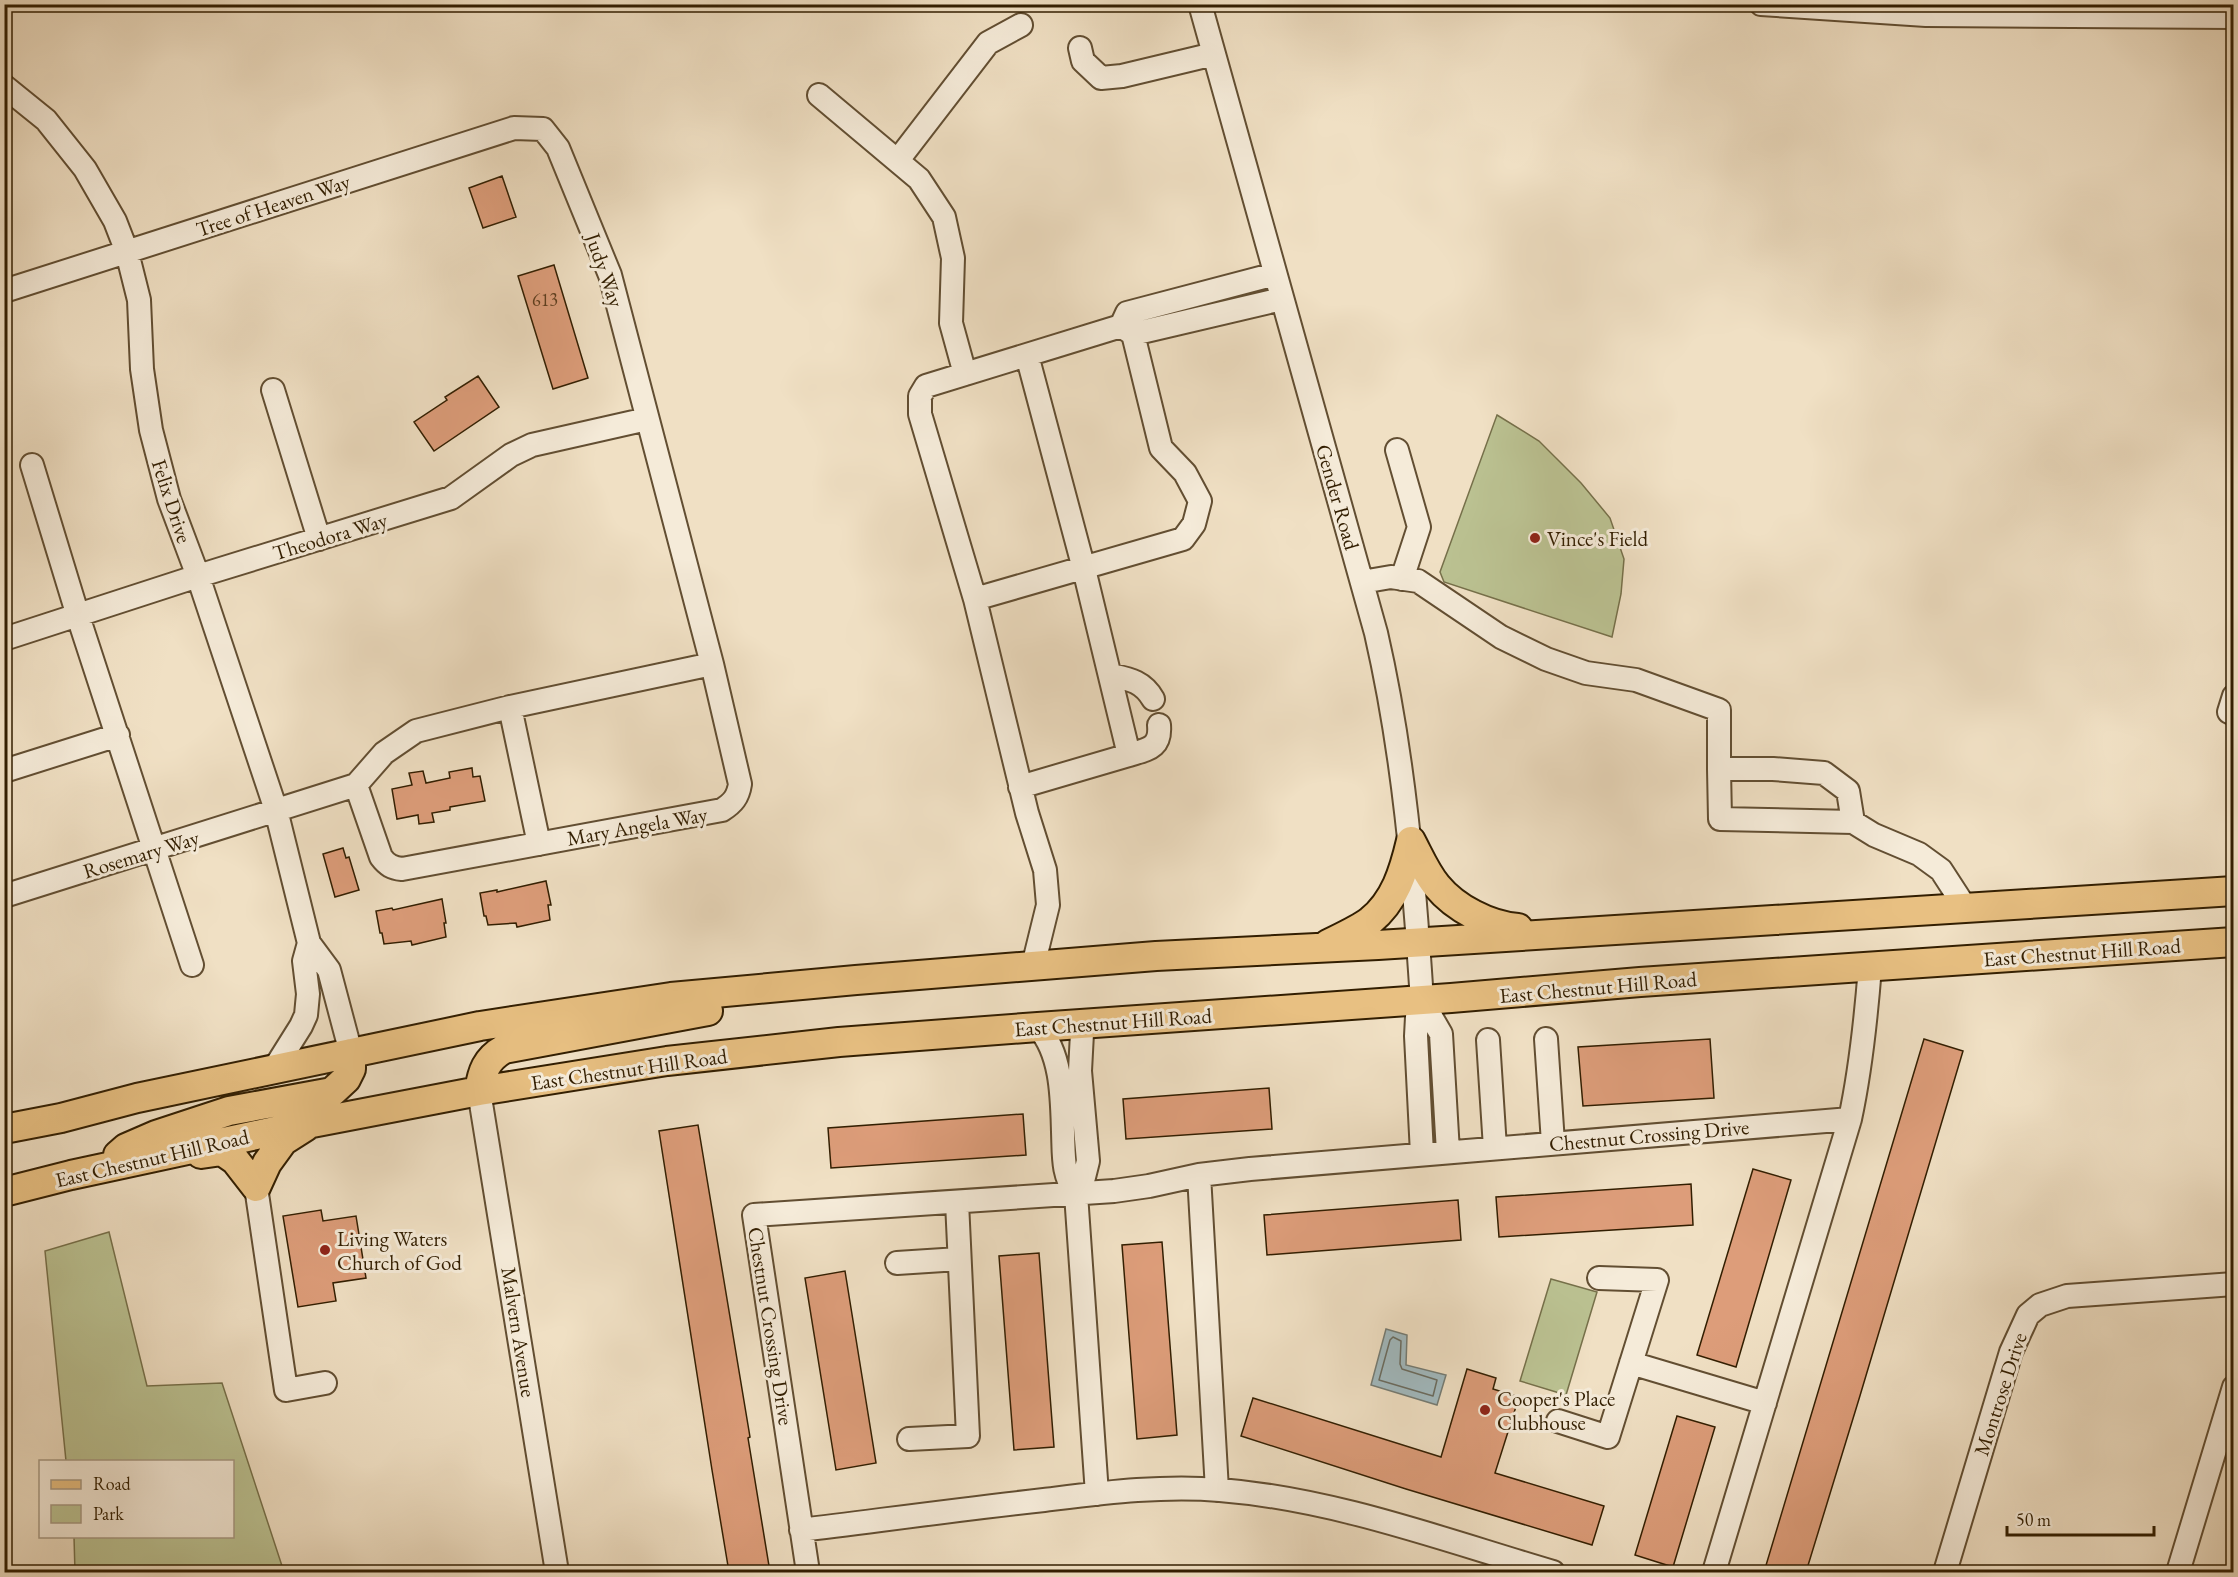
<svg xmlns="http://www.w3.org/2000/svg" width="2238" height="1577" font-family="'EB Garamond',serif">
  <style>
    .green { fill: #bbc292; stroke: #76704a; stroke-width: 1.5 }
    .water { fill: #a1bac0; stroke: #757c74; stroke-width: 1.5 }
    .lines { fill: none; stroke-linecap: round; stroke-linejoin: round }
    .shore { stroke: #6a6c60; stroke-width: 1.5 }
    .building { fill: #dd9d7a; stroke: #321e01; stroke-width: 1.5 }
    .minor-casing { stroke: #624e32; stroke-width: 26 }
    .major-casing { stroke: #321e01; stroke-width: 32 }
    .minor { stroke: #f5ebd9; stroke-width: 22 }
    .major { stroke: #e8c082; stroke-width: 28 }
    .poi-dot { fill: #8f2418; stroke: #f5ebd9; stroke-width: 2 }
    .labels { text-anchor: middle; dominant-baseline: central; stroke-width: 6; stroke-linejoin: round; paint-order: stroke }
    .number-label { font-size: 18px; fill: #5d3e1f }
    .street-label { font-size: 21px; fill: #321e01; stroke: #f5ebd9 }
    .poi-label { font-size: 21px; fill: #321e01; stroke: #f5ebd9; text-anchor: start }
  </style>
  <rect width="100%" height="100%" fill="#f0e0c4"/>
  <filter id="stains"><feTurbulence type="fractalNoise" baseFrequency=".00333" numOctaves="4"/><feColorMatrix values="0 0 0 0 .2 0 0 0 0 .09 0 0 0 0 .02 0 0 0 .5 -.17"/></filter>
  <radialGradient id="worn" r=".72"><stop offset=".6" stop-color="#630" stop-opacity="0"/><stop offset="1" stop-color="#630" stop-opacity=".3"/></radialGradient>
  <!-- green -->
  <path class="green" d="M 1497,415 L 1539,441 L 1581,483 L 1610,518 L 1624,559 L 1621,594 L 1612,637 L 1444,582 L 1440,572 Z
    M 109,1232 L 147,1386 L 222,1383 L 284,1572 L 75,1572 L 74,1537 L 232,1536 L 232,1462 L 66,1461 L 45,1251 Z
    M 1551,1279 L 1597,1292 L 1566,1395 L 1520,1381 Z"/>
  <!-- water -->
  <path class="water" d="M 1386,1329 L 1407,1335 L 1406,1365 L 1446,1375 L 1437,1405 L 1371,1385 Z"/>
  <g class="lines">
    <!-- shore -->
    <path class="shore" d="M 1393,1337 L 1401,1341 L 1400,1364 L 1402,1369 L 1437,1380 L 1433,1396 L 1379,1380 L 1390,1340 Z"/>
  </g>
  <!-- building -->
  <path class="building" d="M 502,176 L 516,217 L 483,228 L 469,188 Z
    M 554,265 L 588,378 L 553,389 L 518,276 Z
    M 478,376 L 499,407 L 434,451 L 414,422 L 447,400 L 445,397 Z
    M 472,768 L 473,777 L 480,776 L 485,801 L 450,807 L 450,810 L 432,813 L 434,822 L 419,824 L 418,815 L 397,819 L 392,789 L 412,785 L 409,773 L 423,771 L 426,783 L 450,778 L 449,772 Z
    M 343,848 L 346,858 L 349,857 L 359,890 L 335,897 L 323,854 Z
    M 546,881 L 551,905 L 548,905 L 550,920 L 517,927 L 516,923 L 488,925 L 486,916 L 484,916 L 480,893 L 497,890 L 497,892 Z
    M 442,899 L 446,923 L 444,923 L 446,937 L 412,945 L 411,941 L 384,944 L 382,933 L 380,933 L 376,911 L 392,908 L 393,910 Z
    M 1710,1039 L 1714,1098 L 1583,1106 L 1578,1047 Z
    M 1924,1039 L 1963,1051 L 1859,1399 L 1806,1572 L 1764,1572 Z
    M 1269,1088 L 1272,1129 L 1126,1139 L 1123,1099 Z
    M 1023,1114 L 1026,1155 L 831,1168 L 828,1128 Z
    M 698,1125 L 750,1437 L 748,1438 L 770,1572 L 729,1572 L 712,1470 L 659,1131 Z
    M 1753,1169 L 1791,1180 L 1736,1367 L 1697,1355 Z
    M 1691,1184 L 1693,1225 L 1499,1237 L 1496,1197 Z
    M 1458,1200 L 1461,1240 L 1267,1255 L 1264,1215 Z
    M 321,1210 L 323,1221 L 356,1216 L 366,1278 L 333,1283 L 336,1301 L 298,1307 L 283,1216 Z
    M 1162,1242 L 1177,1435 L 1137,1439 L 1122,1245 Z
    M 1039,1253 L 1054,1447 L 1014,1450 L 999,1256 Z
    M 845,1271 L 876,1463 L 836,1470 L 805,1278 Z
    M 1467,1369 L 1496,1378 L 1493,1389 L 1519,1397 L 1495,1473 L 1604,1506 L 1592,1545 L 1406,1489 L 1241,1436 L 1253,1398 L 1441,1457 Z
    M 1677,1416 L 1715,1427 L 1673,1567 L 1635,1555 Z"/>
  <g class="lines">
    <!-- minor casing -->
    <g class="minor-casing">
      <path id="minor" d="M 1200,4 L 1376,633 C 1404,755 1414,876 1422,1001 L 1417,1017 L 1416,1036 L 1422,1154
        M 1761,4 L 1926,15 L 2234,17
        M 1080,48 L 1083,61 L 1101,78 L 1122,76 L 1214,54
        M 4,86 L 46,120 L 85,169 L 115,221 L 127,252 L 139,300 L 142,369 L 151,430 L 169,499 L 198,576 L 276,810 L 309,943 L 329,970 L 351,1053
        M 819,95 L 919,179 L 944,217 L 953,258 L 951,323 L 965,374
        M 898,160 L 988,43 L 1021,25
        M 1275,274 L 1127,313 L 1121,326 L 1133,334 L 1282,299
        M 4,291 L 514,128 L 543,129 L 558,148 L 610,275 L 712,664 L 740,784 C 738,797 733,803 722,810 L 402,869 C 392,868 387,865 381,857 L 356,785
        M 273,390 L 319,539
        M 1397,450 L 1419,527 L 1402,579
        M 32,465 L 78,616 L 192,965
        M 1362,582 L 1391,577 L 1418,581 L 1501,637 L 1546,659 L 1586,673 L 1636,680 L 1719,710 L 1719,769 L 1773,769 L 1824,773 L 1848,791 L 1853,822 L 1874,835 L 1919,854 L 1941,870 L 1965,907
        M 975,599 L 1183,539 L 1194,524 L 1200,501 L 1185,473 L 1161,448 L 1133,334
        M 4,639 L 198,576 L 451,498 L 511,455 L 532,445 L 647,419
        M 1110,675 C 1129,679 1143,681 1153,699
        M 510,707 L 539,844
        M 2229,712 L 2234,696
        M 1129,755 C 1148,749 1161,748 1159,725
        M 1719,769 L 1720,819 L 1853,822
        M 4,771 L 118,735
        M 356,785 L 384,753 L 416,731 L 510,707 L 712,664
        M 1020,787 L 1129,755 L 1084,569 L 1027,355
        M 4,896 L 356,785
        M 1033,966 L 1048,905 L 1045,870 L 1027,813 L 975,599 L 920,414 L 920,396 L 926,386 L 1121,326
        M 1422,1001 L 1441,1034 L 1448,1152
        M 1038,1027 C 1062,1054 1062,1098 1063,1132 C 1064,1156 1062,1174 1076,1194 L 1097,1494
        M 1546,1039 L 1553,1143
        M 1488,1040 L 1495,1148
        M 274,1069 L 301,1026 L 306,1015 L 308,994 L 304,961 L 309,943
        M 479,1091 L 557,1572
        M 1199,1175 L 1217,1490
        M 256,1187 L 286,1390 L 325,1383
        M 1076,1194 L 1084,1177 L 1088,1161 L 1080,1071 L 1082,1033 L 1086,1023
        M 897,1263 L 959,1259
        M 1631,1363 L 1765,1403
        M 1558,1421 L 1608,1437 L 1657,1280 L 1599,1278
        M 909,1439 L 968,1436 L 957,1202
        M 801,1530 C 882,1520 963,1509 1044,1500 C 1102,1493 1161,1485 1220,1490 C 1334,1499 1444,1540 1553,1572
        M 808,1572 L 754,1215 L 1114,1191 L 1149,1186 L 1199,1175 L 1250,1169 L 1850,1119
        M 1714,1572 L 1850,1119 C 1861,1068 1866,1018 1870,967
        M 1945,1572 L 2011,1352 L 2028,1315 L 2040,1305 L 2067,1296 L 2234,1284
        M 2178,1572 L 2234,1387"/>
    </g>
    <!-- major casing -->
    <g class="major-casing">
      <path id="major" d="M 1411,841 C 1419,856 1426,873 1437,886 C 1455,908 1489,926 1518,928
        M 1328,944 C 1342,937 1358,930 1370,921 C 1395,901 1404,871 1411,841
        M 479,1091 C 482,1072 486,1059 504,1049 L 708,1011
        M 4,1129 L 61,1118 L 137,1098 L 480,1026 L 671,997 L 856,980 L 1156,956 L 1378,945 L 2234,891
        M 201,1154 L 222,1151 L 235,1160 L 256,1187 L 267,1163 L 283,1141 L 305,1127
        M 118,1155 L 126,1148 L 156,1135 L 229,1111 L 332,1092 L 346,1079 L 351,1069 L 351,1053
        M 4,1192 L 71,1175 L 312,1123 L 479,1091 L 667,1061 L 839,1042 L 1038,1027 L 1451,998 L 1640,982 L 2234,942"/>
    </g>
    <!-- minor -->
    <use href="#minor" class="minor"/>
    <!-- major -->
    <use href="#major" class="major"/>
  </g>
  <!-- markers -->
  <g class="poi-dot">
    <circle cx="1535" cy="538" r="6"/>
    <circle cx="325" cy="1250" r="6"/>
    <circle cx="1485" cy="1410" r="6"/>
  </g>
  <g class="labels">
    <!-- number labels -->
    <g class="number-label">
      <text x="545" y="299">613</text>
    </g>
    <!-- street labels -->
    <g class="street-label">
      <text transform="translate(273 205) rotate(-18)">Tree of Heaven Way</text>
      <text transform="translate(605 270) rotate(71)">Judy Way</text>
      <text transform="translate(1338 497) rotate(74)">Gender Road</text>
      <text transform="translate(172 501) rotate(72)">Felix Drive</text>
      <text transform="translate(330 536) rotate(-17)">Theodora Way</text>
      <text transform="translate(637 826) rotate(-10)">Mary Angela Way</text>
      <text transform="translate(141 854) rotate(-17)">Rosemary Way</text>
      <text transform="translate(2082 952) rotate(-4)">East Chestnut Hill Road</text>
      <text transform="translate(1598 987) rotate(-5)">East Chestnut Hill Road</text>
      <text transform="translate(1113 1022) rotate(-4)">East Chestnut Hill Road</text>
      <text transform="translate(629 1069) rotate(-8)">East Chestnut Hill Road</text>
      <text transform="translate(1649 1135) rotate(-5)">Chestnut Crossing Drive</text>
      <text transform="translate(152 1158) rotate(-13)">East Chestnut Hill Road</text>
      <text transform="translate(771 1326) rotate(81)">Chestnut Crossing Drive</text>
      <text transform="translate(519 1332) rotate(81)">Malvern Avenue</text>
      <text transform="translate(2000 1394) rotate(-72)">Montrose Drive</text>
    </g>
    <!-- poi labels -->
    <g class="poi-label">
      <text x="1547" y="538">Vince's Field</text>
      <text x="337" y="1238">Living Waters<tspan x="337" dy="24">Church of God</tspan></text>
      <text x="1497" y="1398">Cooper's Place<tspan x="1497" dy="24">Clubhouse</tspan></text>
    </g>
  </g>
  <!-- margin -->
  <rect width="2238" height="1577" fill="none" stroke="#f0e0c4" stroke-width="24"/>
  <rect x="6" y="6" width="2226" height="1565" fill="none" stroke="#321e01" stroke-width="3"/>
  <rect x="12" y="12" width="2214" height="1553" fill="none" stroke="#321e01" stroke-width="1.5"/>
  <!-- legend -->
  <rect x="39" y="1460" width="195" height="78" fill="#f5ebd9" stroke="#a79983" stroke-width="1.5"/>
  <rect x="51" y="1480" width="30" height="9" fill="#e8c082" stroke="#a79983" stroke-width="1.5"/>
  <text x="93" y="1490" font-size="18" fill="#321e01">Road</text>
  <rect x="51" y="1505" width="30" height="18" fill="#bbc292" stroke="#a79983" stroke-width="1.5"/>
  <text x="93" y="1520" font-size="18" fill="#321e01">Park</text>
  <!-- scale -->
  <path d="M2007 1526v9h147v-9" fill="none" stroke="#321e01" stroke-width="3"/>
  <text x="2016" y="1526" font-size="18" fill="#321e01" stroke="#f5ebd9" stroke-width="4.5" paint-order="stroke">50 m</text>
  <rect width="100%" height="100%" filter="url(#stains)"/>
  <rect width="100%" height="100%" fill="url(#worn)"/>
</svg>
